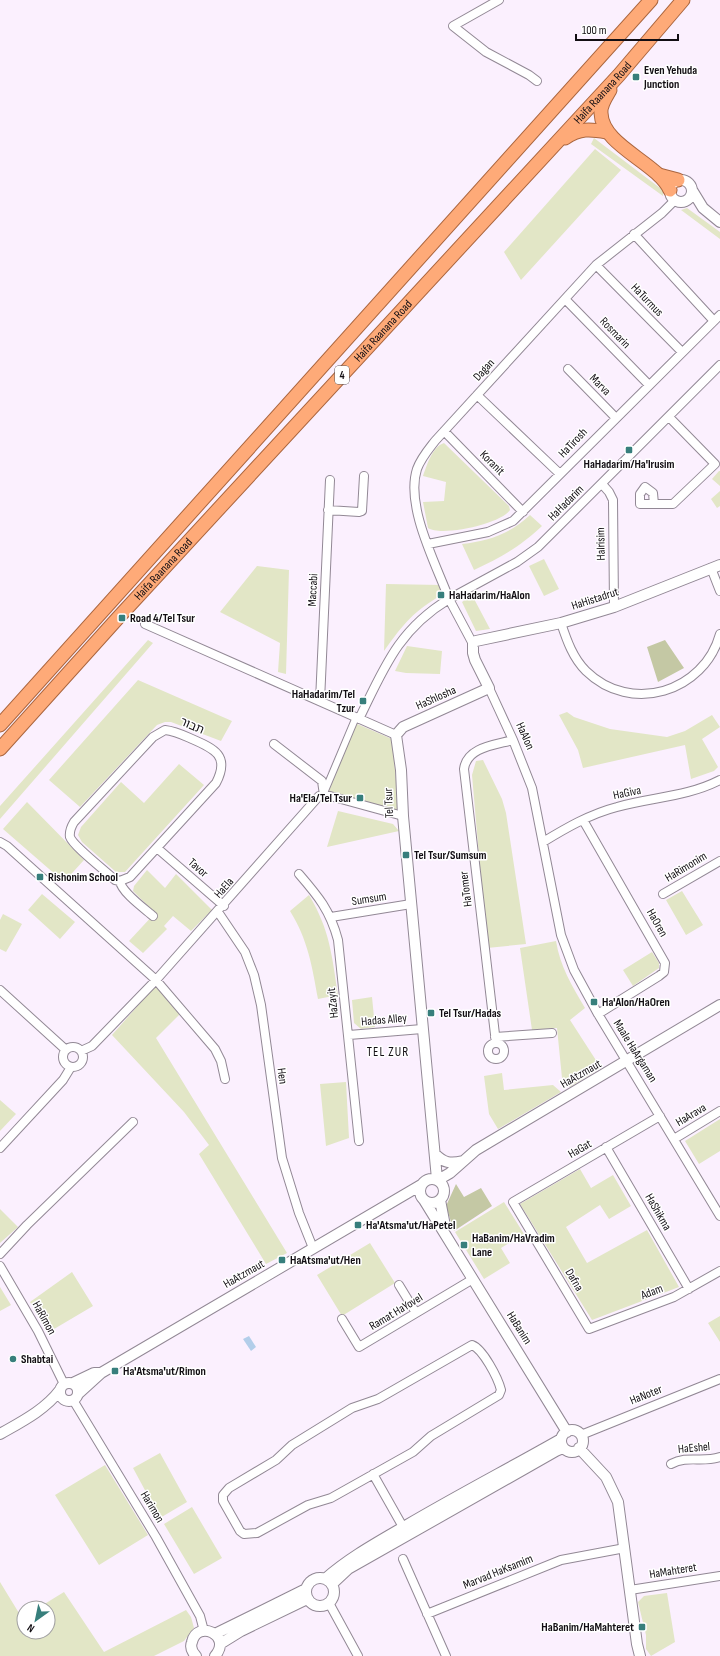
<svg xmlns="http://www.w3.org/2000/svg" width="720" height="1656" font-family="'Sofia Sans Condensed','Noto Sans Hebrew',sans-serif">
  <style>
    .green { fill: #e2e6c6 }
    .forest { fill: #c4c8a4 }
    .water { fill: #b3ceea }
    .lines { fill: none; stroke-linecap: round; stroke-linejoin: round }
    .pedestrian-casing { stroke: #928895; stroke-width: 8 }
    .minor-casing { stroke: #928895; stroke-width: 10 }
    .tertiary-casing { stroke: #928895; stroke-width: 12 }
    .trunk-casing { stroke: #ab663f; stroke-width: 15 }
    .pedestrian { stroke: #fff; stroke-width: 6 }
    .minor { stroke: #fff; stroke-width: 8 }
    .tertiary { stroke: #fff; stroke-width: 10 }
    .trunk { stroke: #feaa78; stroke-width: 13 }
    .poi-dot { fill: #377f7c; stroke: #fff; stroke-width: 1.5 }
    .labels { text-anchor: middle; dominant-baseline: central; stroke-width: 3; stroke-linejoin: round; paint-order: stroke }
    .shield { fill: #fff; stroke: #59565a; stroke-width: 1 }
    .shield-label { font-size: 11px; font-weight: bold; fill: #120e13 }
    .poi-label { font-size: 12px; font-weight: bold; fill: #120e13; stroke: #fff; text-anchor: start }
    .street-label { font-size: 12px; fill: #120e13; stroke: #fff }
    .neighbourhood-label { font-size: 13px; letter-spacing: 1px; fill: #120e13; stroke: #fff }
  </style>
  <rect width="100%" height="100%" fill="#fbf0fe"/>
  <!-- green -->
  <path class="green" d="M 594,138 L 660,188 L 663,191 L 663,196 L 591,144 Z
    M 595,149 L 621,170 L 521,280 L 504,252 Z
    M 687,208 L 720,232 L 720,239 L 681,210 Z
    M 444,443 L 509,506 L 510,510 C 501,524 441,537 428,528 L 423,502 L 444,501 L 446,482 L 423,476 C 427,465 432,447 444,443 Z
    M 719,471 L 720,471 L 720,486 L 712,479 Z
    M 720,491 L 720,506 L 717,508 L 711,499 Z
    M 530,515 L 542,526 C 520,547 501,557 474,570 L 462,544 C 489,541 510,534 530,515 Z
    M 544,559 L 559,589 L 544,596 L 529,566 Z
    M 257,566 L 289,570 L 286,674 L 278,672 L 280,643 L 220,612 Z
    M 386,584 L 441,585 L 443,594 C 413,612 404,623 384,651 Z
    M 472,595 L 490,629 L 476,631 L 462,602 Z
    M 148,640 L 153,643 L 0,819 L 0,806 Z
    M 407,646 L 442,651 L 440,674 L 406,673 L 395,671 Z
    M 138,680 L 232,721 L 221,741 L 171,722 L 165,722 L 157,725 L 80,807 L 49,780 Z
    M 567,712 L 574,717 L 610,729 L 667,737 L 685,731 L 712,715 L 720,727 L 702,739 L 718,767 L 714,771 L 691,779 L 685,745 L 583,768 L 578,750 L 559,715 Z
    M 355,723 L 392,739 L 399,811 L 328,792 Z
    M 483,760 L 502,799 L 506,813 L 526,944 L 487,948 L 472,775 L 476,761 Z
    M 179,764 L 204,785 L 125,872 L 116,872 L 82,842 L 78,835 L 81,827 L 121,782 L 144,803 Z
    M 27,802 L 84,860 L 64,882 L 3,829 Z
    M 338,811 L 393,824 L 399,831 L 327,847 Z
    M 147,870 L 165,888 L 176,874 L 212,910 L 191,931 L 173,916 L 164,926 L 167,929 L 143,953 L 129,941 L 155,913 L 133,891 L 134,886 Z
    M 682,891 L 703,925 L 686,935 L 666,900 Z
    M 42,894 L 75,922 L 60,939 L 28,910 Z
    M 309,895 C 330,930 332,956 338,995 L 318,999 C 312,966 308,940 290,911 Z
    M 3,914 L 22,924 L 6,952 L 0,949 L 0,920 Z
    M 556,941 C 560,966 572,986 585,1008 L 570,1020 L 601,1068 L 570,1087 L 562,1078 L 557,1028 L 532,1030 L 520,948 Z
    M 652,952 L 659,963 L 659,968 L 633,986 L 623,970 Z
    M 156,985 L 181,1013 L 156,1038 L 287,1253 L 266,1264 L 199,1154 L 209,1145 L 184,1112 L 112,1035 Z
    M 372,997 L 375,1027 L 361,1029 L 354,1023 L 352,1000 Z
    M 502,1073 L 504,1090 L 553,1085 L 561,1092 L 498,1129 L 489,1114 L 484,1076 Z
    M 346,1082 L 349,1138 L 326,1146 L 320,1084 Z
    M 0,1100 L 16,1114 L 0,1131 Z
    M 720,1119 L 720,1151 L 699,1164 L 685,1141 Z
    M 580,1169 L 591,1188 L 613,1175 L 631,1206 L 609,1219 L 600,1205 L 566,1227 L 587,1263 L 647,1230 L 679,1287 L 592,1320 L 520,1204 Z
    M 504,1202 L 524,1234 L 501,1248 L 510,1263 L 484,1279 L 455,1232 Z
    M 0,1209 L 18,1227 L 0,1243 Z
    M 370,1243 L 395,1283 L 342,1316 L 317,1275 Z
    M 72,1272 L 93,1306 L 49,1332 L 30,1302 Z
    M 0,1287 L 11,1305 L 0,1311 Z
    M 720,1316 L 720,1342 L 708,1323 Z
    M 160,1453 L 187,1502 L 160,1518 L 133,1468 Z
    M 105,1465 L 148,1535 L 99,1565 L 55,1495 Z
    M 192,1507 L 222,1558 L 194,1574 L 164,1524 Z
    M 0,1582 L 22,1618 L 24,1617 L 24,1632 L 48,1632 L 48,1608 L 38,1608 L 64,1592 L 104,1652 L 186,1610 L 191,1617 L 194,1628 L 184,1641 L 154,1656 L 0,1656 Z
    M 667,1593 L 675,1642 L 651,1656 L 646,1649 L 646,1635 L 638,1602 L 644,1596 Z"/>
  <!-- forest -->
  <path class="forest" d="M 665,640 L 684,668 L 658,682 L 647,647 Z
    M 456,1184 L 464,1197 L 481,1188 L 492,1206 L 454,1231 L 446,1206 Z"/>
  <!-- water -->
  <path class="water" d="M 249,1336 L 256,1347 L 251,1351 L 243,1339 Z"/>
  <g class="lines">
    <!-- pedestrian casing -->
    <g class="pedestrian-casing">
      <path id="pedestrian" d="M 324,793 L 356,717"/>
    </g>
    <!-- minor casing -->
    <g class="minor-casing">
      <path id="minor" d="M 499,0 L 453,26 L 486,52 L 529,75 L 537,81
        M 634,234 L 714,321
        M 596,265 L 682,352
        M 565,299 L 649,385
        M 568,369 L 615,417
        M 477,395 L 560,474
        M 444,431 L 523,512
        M 602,484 L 609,492 L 613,500 L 614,607
        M 654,504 L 653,493 L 645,487 L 640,494 L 640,504 L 673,504 L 715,464 L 669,417
        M 328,510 L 359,512 L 362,511 L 364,476
        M 428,544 L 488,532 L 513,521 L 720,315
        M 711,568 L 720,591
        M 561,623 C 567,641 573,658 586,671 C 631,715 704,692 720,634
        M 145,624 L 396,735
        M 473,644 L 449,599 L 517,562 L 538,547 L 720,365
        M 489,688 L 513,740 L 532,788 L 561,935 L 574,970 L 598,1014 L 720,1216
        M 320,701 L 330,480
        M 359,719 C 384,668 398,630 449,599 C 436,564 405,506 417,469 C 421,458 428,450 435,441 L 596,265 L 662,213 L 675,200
        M 165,730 C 175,731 183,735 192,739 C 215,749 230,756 216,783 L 130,877 L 120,881 L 115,880 C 107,872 73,846 70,837 C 69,831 71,827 74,822 L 153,737 Z
        M 274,744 L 322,781 L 324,795
        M 583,820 L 665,963 L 664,972 L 659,976 L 598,1014
        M 0,842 L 7,846 L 156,980 L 215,1049 L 221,1061 L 225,1079
        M 543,842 C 566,828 590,814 617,807 C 652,797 687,797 720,780
        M 157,848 L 224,906
        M 299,874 C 318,896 330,910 338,940 L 359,1141
        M 120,881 C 121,892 145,909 153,916
        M 663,894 L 720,861
        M 218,912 L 245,952 L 254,975 L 261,1005 L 282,1158 L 299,1213 L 313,1248
        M 331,917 L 411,904
        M 0,990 L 66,1050
        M 349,1035 L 422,1029
        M 495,1037 L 552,1033
        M 496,1043 L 464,769 C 467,747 495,745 513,740
        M488 1051a8 8 0 1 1 16 0a8 8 0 1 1-16 0Z
        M63 1057a10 10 0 1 1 20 0a10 10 0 1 1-20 0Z
        M 81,1051 L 92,1046 L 156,980 L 319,796 L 330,796 L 403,816
        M 660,1116 L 513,1202 L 589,1329 L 674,1297 L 720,1271
        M 674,1139 L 720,1111
        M 606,1147 L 689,1289
        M 0,1148 L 63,1080 L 71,1067
        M 0,1254 L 27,1225 L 133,1122
        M 0,1266 L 38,1331 L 64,1384
        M 399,1285 L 416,1313
        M 342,1319 L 359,1347 L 473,1279
        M 472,1345 C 483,1349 498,1378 501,1390 L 499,1395 L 431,1436 L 413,1452 L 331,1498 L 308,1505 L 257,1533 L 244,1534 L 240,1531 L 223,1501 L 223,1495 L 229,1488 L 276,1460 L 292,1445 L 352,1408 L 378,1399 Z
        M 73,1400 L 156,1537 L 200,1616 L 204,1631
        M 581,1435 L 720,1379
        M 671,1464 C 688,1455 701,1463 720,1457
        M 373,1474 L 403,1527
        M 403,1559 L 446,1656
        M 630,1590 L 720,1576
        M 329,1603 L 358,1656
        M 427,1614 L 561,1560 L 625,1548"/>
    </g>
    <!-- tertiary casing -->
    <g class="tertiary-casing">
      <path id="tertiary" d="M670 191a11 11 0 1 1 22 0a11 11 0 1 1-22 0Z
        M 692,190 L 703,208 L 720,222
        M 435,1154 C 444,1163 450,1164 463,1161
        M420 1191a12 12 0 1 1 24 0a12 12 0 1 1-24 0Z
        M 437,1179 L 403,816 L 401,770 L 396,735 L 403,727 L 489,688 L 475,660 L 473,653 L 473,644 L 476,641 L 561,623 L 614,607 L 720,565
        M 438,1180 L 450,1173 L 476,1150 L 720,1005
        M 424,1200 L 567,1432
        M 440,1200 L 445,1226
        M60 1392a9 9 0 1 1 18 0a9 9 0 1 1-18 0Z
        M 73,1383 L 94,1373 L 99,1373
        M 79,1393 L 101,1373 L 421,1185
        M561 1441a11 11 0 1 1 22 0a11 11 0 1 1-22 0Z
        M 0,1434 C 21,1422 45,1410 60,1390
        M 579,1448 L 606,1477 L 618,1502 L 637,1644 L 640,1656
        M306 1592a14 14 0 1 1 28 0a14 14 0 1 1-28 0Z
        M 325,1579 C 350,1557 378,1542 407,1525 C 458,1495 510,1468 561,1439
        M 332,1584 L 348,1569 L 556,1451 L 563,1448
        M 215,1634 L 306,1589
        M 220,1644 L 241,1631 L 307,1599
        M 196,1656 C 192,1652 190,1647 192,1642 C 197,1619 233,1635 215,1656"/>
    </g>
    <!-- trunk casing -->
    <g class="trunk-casing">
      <g id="trunk">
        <path d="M 610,90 C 606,97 600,105 601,113 C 602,146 657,162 670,190"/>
        <path d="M 565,138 C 580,128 590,129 607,132"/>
        <path d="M 659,175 L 678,180"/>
        <path d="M 0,725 L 651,0"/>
        <path id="s1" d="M 0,749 L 117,619 L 619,75 L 683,0"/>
      </g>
    </g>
    <!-- pedestrian -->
    <use href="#pedestrian" class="pedestrian"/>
    <!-- minor -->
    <use href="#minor" class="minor"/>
    <!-- tertiary -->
    <use href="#tertiary" class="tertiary"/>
    <!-- trunk -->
    <use href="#trunk" class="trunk"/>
  </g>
  <!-- markers -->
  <g class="poi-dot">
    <rect x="632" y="73" width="8" height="8" rx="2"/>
    <rect x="625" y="446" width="8" height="8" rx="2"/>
    <rect x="437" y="591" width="8" height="8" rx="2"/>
    <rect x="118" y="614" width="8" height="8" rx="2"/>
    <rect x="359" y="697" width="8" height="8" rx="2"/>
    <rect x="356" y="794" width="8" height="8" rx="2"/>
    <rect x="402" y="851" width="8" height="8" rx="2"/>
    <rect x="36" y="873" width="8" height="8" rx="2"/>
    <rect x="590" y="998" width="8" height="8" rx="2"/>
    <rect x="427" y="1009" width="8" height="8" rx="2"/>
    <rect x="354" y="1221" width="8" height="8" rx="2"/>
    <rect x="460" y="1241" width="8" height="8" rx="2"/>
    <rect x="278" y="1256" width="8" height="8" rx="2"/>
    <circle cx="13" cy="1359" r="4"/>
    <rect x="111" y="1367" width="8" height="8" rx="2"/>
    <rect x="638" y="1623" width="8" height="8" rx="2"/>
  </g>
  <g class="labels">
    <!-- shield labels -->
    <rect class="shield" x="335" y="366" width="14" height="18" rx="3"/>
    <g class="shield-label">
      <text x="342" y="375">4</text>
    </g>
    <!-- poi labels -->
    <g class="poi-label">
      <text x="644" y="70">Even Yehuda<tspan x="644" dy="14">Junction</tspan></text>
      <text x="629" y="464" text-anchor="middle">HaHadarim/Ha'Irusim</text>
      <text x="449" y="595">HaHadarim/HaAlon</text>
      <text x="130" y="618">Road 4/Tel Tsur</text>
      <text x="355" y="694" text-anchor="end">HaHadarim/Tel<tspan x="355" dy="14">Tzur</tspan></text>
      <text x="352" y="798" text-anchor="end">Ha'Ela/Tel Tsur</text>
      <text x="414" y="855">Tel Tsur/Sumsum</text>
      <text x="48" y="877">Rishonim School</text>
      <text x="602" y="1002">Ha'Alon/HaOren</text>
      <text x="439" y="1013">Tel Tsur/Hadas</text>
      <text x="366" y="1225">Ha'Atsma'ut/HaPetel</text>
      <text x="472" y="1238">HaBanim/HaVradim<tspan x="472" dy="14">Lane</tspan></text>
      <text x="290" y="1260">HaAtsma'ut/Hen</text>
      <text x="21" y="1359">Shabtai</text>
      <text x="123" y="1371">Ha'Atsma'ut/Rimon</text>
      <text x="634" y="1627" text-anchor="end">HaBanim/HaMahteret</text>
    </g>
    <!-- street labels -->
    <g class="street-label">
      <text stroke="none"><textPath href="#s1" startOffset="891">Haifa Raanana Road</textPath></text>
      <text transform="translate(647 300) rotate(46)">HaTurmus</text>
      <text stroke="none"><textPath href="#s1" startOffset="567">Haifa Raanana Road</textPath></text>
      <text transform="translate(615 333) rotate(46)">Rosmarin</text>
      <text transform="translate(484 370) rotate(-48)">Dagan</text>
      <text transform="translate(600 385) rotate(45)">Marva</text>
      <text transform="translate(573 443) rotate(-46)">HaTirosh</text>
      <text transform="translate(492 463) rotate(45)">Koranit</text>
      <text transform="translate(566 503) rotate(-45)">HaHadarim</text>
      <text transform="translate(601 544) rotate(-91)">HaIrisim</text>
      <text stroke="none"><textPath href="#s1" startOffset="243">Haifa Raanana Road</textPath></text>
      <text transform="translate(313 590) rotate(-87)">Maccabi</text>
      <text transform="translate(595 599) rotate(-18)">HaHistadrut</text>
      <text transform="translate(436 698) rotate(-24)">HaShlosha</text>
      <text transform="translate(192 726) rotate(23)">תבור</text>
      <text transform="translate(525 736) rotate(66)">HaAlon</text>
      <text transform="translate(627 793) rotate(-12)">HaGiva</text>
      <text transform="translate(389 803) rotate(-93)">Tel Tsur</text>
      <text transform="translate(686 867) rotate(-31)">HaRimonim</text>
      <text transform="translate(198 868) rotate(41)">Tavor</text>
      <text transform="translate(224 888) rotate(-49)">HaEla</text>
      <text transform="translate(466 889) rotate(-97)">HaTomer</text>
      <text transform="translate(369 899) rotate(-9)">Sumsum</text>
      <text transform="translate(657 923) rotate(60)">HaOren</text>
      <text transform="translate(333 1003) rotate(-96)">HaZayit</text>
      <text transform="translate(384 1020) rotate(-5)">Hadas Alley</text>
      <text transform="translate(635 1051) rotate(58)">Maale HaArgaman</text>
      <text transform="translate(581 1074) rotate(-30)">HaAtzmaut</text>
      <text transform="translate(282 1076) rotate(83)">Hen</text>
      <text transform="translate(691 1115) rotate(-31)">HaArava</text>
      <text transform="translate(580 1149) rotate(-30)">HaGat</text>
      <text transform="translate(658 1212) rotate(60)">HaShikma</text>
      <text transform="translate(244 1274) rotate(-30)">HaAtzmaut</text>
      <text transform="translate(574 1280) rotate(59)">Dafna</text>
      <text transform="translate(652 1292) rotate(-21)">Adam</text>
      <text transform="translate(396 1312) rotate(-31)">Ramat HaYovel</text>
      <text transform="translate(44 1318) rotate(61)">HaRimon</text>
      <text transform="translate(519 1328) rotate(58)">HaBanim</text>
      <text transform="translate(646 1395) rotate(-22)">HaNoter</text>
      <text transform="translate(694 1448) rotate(-5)">HaEshel</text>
      <text transform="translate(152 1507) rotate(59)">Harimon</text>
      <text transform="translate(673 1571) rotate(-9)">HaMahteret</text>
      <text transform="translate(498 1572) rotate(-22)">Marvad HaKsamim</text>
    </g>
    <!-- neighbourhood labels -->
    <g class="neighbourhood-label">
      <text x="388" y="1052">TEL ZUR</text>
    </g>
  </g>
  <!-- north arrow -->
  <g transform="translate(36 1620) rotate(213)"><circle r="19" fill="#ffffff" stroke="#a09fa1"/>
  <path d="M0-3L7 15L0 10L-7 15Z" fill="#377f7c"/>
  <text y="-6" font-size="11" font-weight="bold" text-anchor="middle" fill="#120e13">N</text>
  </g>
  <!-- scale -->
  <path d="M576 34v6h102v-6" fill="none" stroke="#120e13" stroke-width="2"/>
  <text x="582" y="34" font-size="12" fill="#120e13" stroke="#ffffff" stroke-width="3" paint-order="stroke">100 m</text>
</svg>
